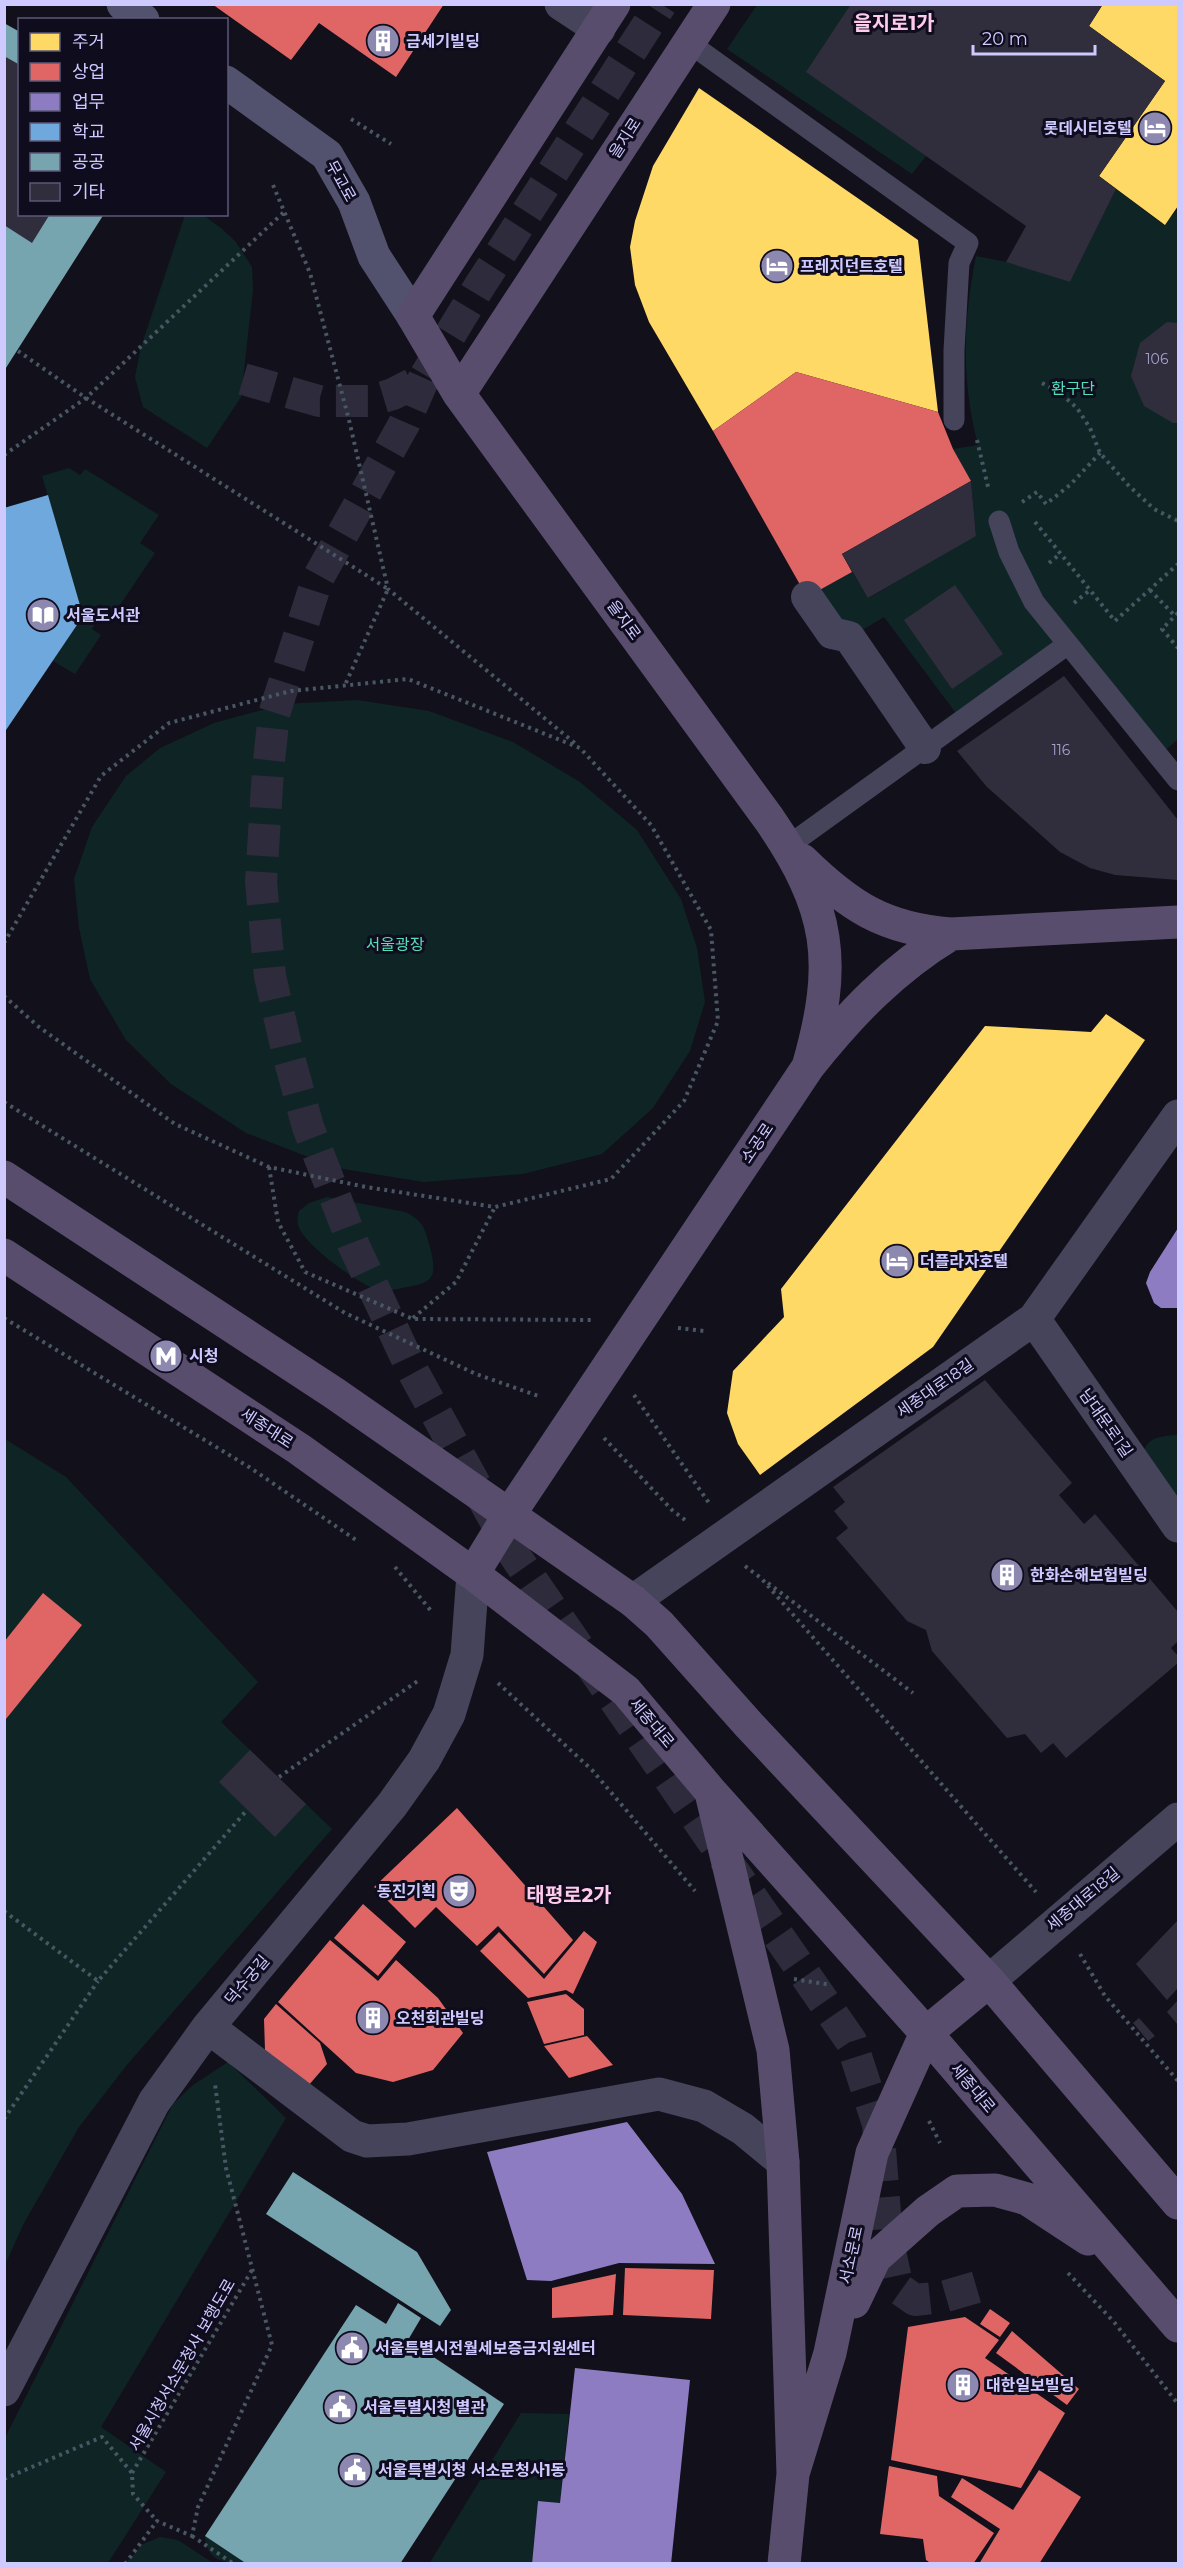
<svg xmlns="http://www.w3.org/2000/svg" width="1183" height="2568" font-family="Montserrat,'Noto Sans KR',sans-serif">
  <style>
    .green { fill: #0f2525 }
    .homes { fill: #ffd966 }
    .shops { fill: #e06666 }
    .offices { fill: #8e7cc3 }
    .schools { fill: #6fa8dc }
    .public { fill: #76a5af }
    .building { fill: #302d3d }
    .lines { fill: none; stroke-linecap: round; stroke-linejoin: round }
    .pedestrian-tunnel { stroke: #2e2c3c; stroke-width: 32; stroke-dasharray: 32 16; stroke-linecap: butt }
    .path { stroke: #485763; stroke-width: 4; stroke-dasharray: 3 4.5; stroke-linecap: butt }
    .service { stroke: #45445b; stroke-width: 21 }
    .pedestrian { stroke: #45445b; stroke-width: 32 }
    .minor { stroke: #45445b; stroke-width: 33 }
    .secondary { stroke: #52516e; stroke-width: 33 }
    .primary { stroke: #594d6d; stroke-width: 33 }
    .labels { text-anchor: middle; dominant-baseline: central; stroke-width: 6; stroke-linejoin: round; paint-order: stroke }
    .number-label { font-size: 14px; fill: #a6a2ce }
    .poi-label { font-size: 16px; font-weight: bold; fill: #cec9ff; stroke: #0f0c1e; text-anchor: start }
    .street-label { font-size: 16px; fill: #cec9ff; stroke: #0f0c1e }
    .park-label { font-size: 16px; fill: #54dfbb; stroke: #0f0c1e }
    .quarter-label { font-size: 20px; font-weight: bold; fill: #ffcbed; stroke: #0f0c1e }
  </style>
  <rect width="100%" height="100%" fill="#12101a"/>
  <!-- green -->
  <path class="green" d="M 757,5 L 851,5 L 807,72 L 926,156 L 912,174 L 727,49 Z
    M 1116,189 L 1164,225 L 1178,209 L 1178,739 L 1159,756 L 1068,644 L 910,758 L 903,749 L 955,712 L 884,617 L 829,650 L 821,639 L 807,597 L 852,572 L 869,598 L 976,535 L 971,481 L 953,449 L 978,445 C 961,378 963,323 976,256 L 1007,262 L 1070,282 Z
    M 185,215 L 203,215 L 221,228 L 236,242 L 252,267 L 253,290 L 241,397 L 207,448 L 143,407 L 135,377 L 141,347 Z
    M 69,468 L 80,475 L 85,469 L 159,515 L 140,543 L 155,553 L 114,614 L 100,604 L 95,611 L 100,615 L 92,629 L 101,635 L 75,674 L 53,661 L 81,619 L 82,612 L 42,476 Z
    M 357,700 L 429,711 L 513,742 L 580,782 L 637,830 L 681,899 L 697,948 L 705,1002 L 690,1051 L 653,1108 L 602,1154 L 523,1174 L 424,1182 L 337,1168 L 246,1133 L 171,1084 L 126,1040 L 90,979 L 79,928 L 74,879 L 92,827 L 126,776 L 160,748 L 214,723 L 284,704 Z
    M 327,1197 L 405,1212 C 423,1220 425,1229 430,1247 C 438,1279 433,1283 402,1288 C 393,1290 384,1292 375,1289 C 356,1282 303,1244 298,1225 C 297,1221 298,1215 299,1211 L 309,1203 Z
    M 1178,1435 L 1178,1512 L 1143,1453 C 1147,1436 1164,1436 1178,1435 Z
    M 5,1439 L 66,1477 L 258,1682 L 221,1722 L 332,1829 L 126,2066 L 79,2127 L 24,2223 L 5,2265 Z
    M 228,2062 L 286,2118 L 101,2427 L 166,2472 L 108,2563 L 5,2563 L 4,2440 L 173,2104 L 193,2085 Z
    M 521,2413 L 569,2414 L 560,2503 L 538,2501 L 532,2563 L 429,2564 Z
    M 205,2536 L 247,2563 C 226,2563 207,2563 205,2536 Z
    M 160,2537 L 178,2540 L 213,2563 L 126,2563 L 143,2544 Z"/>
  <!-- homes -->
  <path class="homes" d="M 1103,4 L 1178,4 L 1178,206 L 1165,225 L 1099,176 L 1165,81 L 1089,26 Z
    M 699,88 L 918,240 L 938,412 L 796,372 L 713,431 L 649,322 L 635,285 L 630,247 L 635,221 L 653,166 Z
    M 1106,1014 L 1145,1040 L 933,1347 L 760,1475 L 738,1444 L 727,1413 L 733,1371 L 784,1317 L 781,1289 L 985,1026 L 1091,1032 Z"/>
  <!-- shops -->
  <path class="shops" d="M 212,4 L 444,4 L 396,77 L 319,23 L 291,60 Z
    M 796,372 L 938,412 L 953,449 L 971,481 L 842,554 L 852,572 L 807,597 L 713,431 Z
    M 43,1593 L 82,1625 L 6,1719 L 4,1642 Z
    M 457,1808 L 573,1940 L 544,1974 L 498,1926 L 477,1946 L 436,1907 L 415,1928 L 374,1887 Z
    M 363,1904 L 406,1942 L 378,1976 L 334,1938 Z
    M 584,1931 L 597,1942 L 573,1994 L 566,1990 L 528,1998 L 480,1951 L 499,1932 L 544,1979 Z
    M 330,1940 L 378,1981 L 396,1960 L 438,1998 L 463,2033 L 433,2070 L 393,2082 L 356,2073 L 278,2002 Z
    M 566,1994 L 584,2009 L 584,2035 L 544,2044 L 527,2002 Z
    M 276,2004 L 320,2043 L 327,2064 L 308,2086 L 265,2050 L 264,2019 Z
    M 587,2036 L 613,2065 L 569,2078 L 544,2046 Z
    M 625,2268 L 714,2270 L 711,2319 L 623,2315 Z
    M 616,2274 L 613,2315 L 552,2318 L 552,2288 Z
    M 990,2309 L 1010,2323 L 1000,2337 L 980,2324 Z
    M 965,2317 L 999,2340 L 985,2358 L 1065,2413 L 1021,2488 L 891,2460 L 908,2327 Z
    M 1012,2331 L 1079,2389 L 1067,2405 L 996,2353 Z
    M 889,2466 L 937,2476 L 939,2496 L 994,2533 L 973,2564 L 932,2564 L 926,2560 L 923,2539 L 880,2534 Z
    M 1039,2470 L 1081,2497 L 1039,2564 L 979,2564 L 1000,2529 L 951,2497 L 962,2478 L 1013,2510 Z"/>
  <!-- offices -->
  <path class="offices" d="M 1178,1228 L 1178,1308 L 1161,1308 L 1154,1303 L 1146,1283 L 1150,1272 Z
    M 627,2122 L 682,2194 L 715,2264 L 619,2263 L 551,2281 L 527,2280 L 487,2152 Z
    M 575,2368 L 690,2380 L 671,2564 L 532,2564 L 538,2501 L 560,2503 Z"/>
  <!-- schools -->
  <path class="schools" d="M 48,495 L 82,612 L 81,619 L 4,733 L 4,508 Z"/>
  <!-- public -->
  <path class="public" d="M 4,23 L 20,32 L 20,214 L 104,214 L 4,371 Z
    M 293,2172 L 417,2252 L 451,2310 L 440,2326 L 266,2214 Z
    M 398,2303 L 421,2318 L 408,2340 L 504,2404 L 400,2564 L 247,2564 L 205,2536 L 356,2305 L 386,2324 Z"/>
  <!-- building -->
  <path class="building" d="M 851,4 L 1103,4 L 1089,26 L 1165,81 L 1099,176 L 1116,189 L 1070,282 L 1006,262 L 1026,226 L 806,72 Z
    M 4,56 L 20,65 L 20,214 L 50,214 L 32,243 L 4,225 Z
    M 1167,322 L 1178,323 L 1178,423 L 1173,423 L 1144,406 L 1131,376 L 1140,343 Z
    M 971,481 L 976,536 L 868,598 L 842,554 Z
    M 955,585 L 1003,654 L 952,689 L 904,620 Z
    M 1064,676 L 1178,820 L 1178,880 L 1115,875 L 1090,868 L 1060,852 L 987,787 L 957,751 Z
    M 985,1380 L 1072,1483 L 1059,1495 L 1084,1524 L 1095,1514 L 1178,1612 L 1178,1641 L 1171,1648 L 1178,1656 L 1178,1663 L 1066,1758 L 1053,1743 L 1041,1753 L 1025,1734 L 1007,1738 L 932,1651 L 926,1630 L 907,1621 L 836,1538 L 848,1528 L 834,1511 L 845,1502 L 833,1487 Z
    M 250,1750 L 306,1804 L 275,1837 L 219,1782 Z
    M 1178,1920 L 1178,1988 L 1167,2000 L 1136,1964 Z
    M 1178,2000 L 1178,2025 L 1167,2012 Z
    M 1139,2018 L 1155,2036 L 1148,2041 L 1133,2023 Z"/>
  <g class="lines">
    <!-- pedestrian-tunnel -->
    <path class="pedestrian-tunnel" d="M 424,378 L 404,424 L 317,580 L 274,714 L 268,770 L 261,882 L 270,976 L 287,1050 L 308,1127 L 354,1246 L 411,1368 L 513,1553 L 851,2041 L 878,2124 L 887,2238 L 898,2288 L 915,2300 L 943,2297 L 984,2285
      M 243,379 L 319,401 L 370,401 L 393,394 L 424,378 L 479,287 L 661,4"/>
    <!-- path -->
    <path class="path" d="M 351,119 L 391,144
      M 273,185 L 310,273 L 349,420 L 388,589 L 577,745
      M 18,351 L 86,398 L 388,589 L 345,685
      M 1042,383 L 1060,393 L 1077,408 L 1090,428 L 1100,453 L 1129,486 L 1154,509 L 1178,521
      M 977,440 L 989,491
      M 4,455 L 86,398 L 284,212
      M 1022,502 L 1037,492 L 1046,504 L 1070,485 L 1100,453
      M 1035,522 L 1115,621 L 1178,564
      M 1049,563 L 1060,554
      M 1150,590 L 1175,616
      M 1074,603 L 1090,590
      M 1178,613 L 1162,629 L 1178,648
      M 4,943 L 101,776 L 169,723 L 291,691 L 408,679 L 580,748 L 651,825 L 711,930 L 718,1021 L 684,1101 L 611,1179 L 495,1207 L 366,1187 L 269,1167 L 175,1124 L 39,1027 L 4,996
      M 4,1102 L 345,1313 L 476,1374 L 541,1397
      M 269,1167 L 278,1222 L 305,1272 L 413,1319 L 593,1320
      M 4,1318 L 249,1467 L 359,1542
      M 413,1318 L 456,1282 L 495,1207
      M 678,1328 L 704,1331
      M 634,1395 L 709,1503
      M 604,1438 L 672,1510 L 685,1520
      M 745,1566 L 761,1578 L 1036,1892
      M 395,1567 L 432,1612
      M 768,1583 L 913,1693
      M 498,1683 L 592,1770 L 695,1891
      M 279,1777 L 419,1680
      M 4,1911 L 98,1981 L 247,1810
      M 1080,1954 L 1105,1996 L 1178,2081
      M 794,1979 L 831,1985
      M 4,2119 L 98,1981
      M 929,2121 L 940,2143
      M 1068,2273 L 1114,2322 L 1178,2404
      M 132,2473 L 252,2270
      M 4,2479 L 102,2437 L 132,2473 L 133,2494 L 157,2521
      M 192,2536 L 234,2564
      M 125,2564 L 157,2521 L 192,2536 L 198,2507 L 272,2345 L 226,2168 L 215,2084"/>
    <!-- service -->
    <path class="service" d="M 688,42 L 968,243 L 959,263 L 954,350 L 954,420
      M 999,521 L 1009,552 L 1034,602 L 1178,780
      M 788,846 L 1068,644"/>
    <!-- pedestrian -->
    <path class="pedestrian" d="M 807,597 L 832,633 L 849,637 L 925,748"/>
    <!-- minor -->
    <path class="minor" d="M 561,4 L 599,29
      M 1034,1319 L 1178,1526
      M 633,1601 L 1034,1319 L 1178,1116
      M 989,1981 L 1178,1819
      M 208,2027 L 352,2136 L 367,2141 L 408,2139 L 659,2094 L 704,2106 L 743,2129 L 783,2162
      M 4,2390 L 154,2102 L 208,2027 L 392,1805 L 424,1760 L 449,1714 L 467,1655 L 473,1574"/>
    <!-- secondary -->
    <path class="secondary" d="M 123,4 L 143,20
      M 226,82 L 327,155 L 354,202 L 374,256 L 413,316"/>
    <!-- primary -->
    <path class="primary" d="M 614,4 L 413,316 L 459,394 L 769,819 C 831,909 838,962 808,1067
      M 459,394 L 714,4
      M 802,860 C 849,906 884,929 951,934 L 1178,922
      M 4,1177 L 334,1393 L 633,1601 L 659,1624 L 749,1725 L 989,1981 L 1178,2203
      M 4,1255 L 299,1449 L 473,1574 L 626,1691 L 711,1792 L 926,2033 L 1178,2326
      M 473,1574 L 509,1515 L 808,1067 C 850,1014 893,969 951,934
      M 712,1797 L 773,2050 L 783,2162 L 793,2474
      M 854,2302 L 875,2258 L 928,2211 L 957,2191 L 995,2190 L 1027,2199 L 1088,2239
      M 784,2564 L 793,2474 L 830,2353 L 872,2153 L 926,2033 L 989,1981"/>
  </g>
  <!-- icons -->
  <defs>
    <g id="building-disc" transform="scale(1.725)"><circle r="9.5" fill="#8c88af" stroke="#0f0c1e"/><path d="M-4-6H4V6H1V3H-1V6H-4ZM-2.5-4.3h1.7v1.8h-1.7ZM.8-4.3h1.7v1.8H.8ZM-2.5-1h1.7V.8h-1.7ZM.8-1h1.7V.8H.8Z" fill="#fff"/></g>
    <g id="hotel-disc" transform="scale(1.725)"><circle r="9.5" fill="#8c88af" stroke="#0f0c1e"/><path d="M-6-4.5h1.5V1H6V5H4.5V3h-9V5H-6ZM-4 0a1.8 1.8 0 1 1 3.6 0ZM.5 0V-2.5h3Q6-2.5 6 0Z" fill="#fff"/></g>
    <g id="library-disc" transform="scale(1.725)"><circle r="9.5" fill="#8c88af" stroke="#0f0c1e"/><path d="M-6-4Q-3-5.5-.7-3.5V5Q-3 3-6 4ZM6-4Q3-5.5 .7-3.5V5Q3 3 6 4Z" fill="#fff"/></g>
    <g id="metro-disc" transform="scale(1.725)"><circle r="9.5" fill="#8c88af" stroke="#0f0c1e"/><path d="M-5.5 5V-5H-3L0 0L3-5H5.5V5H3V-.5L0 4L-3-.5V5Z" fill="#fff"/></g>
    <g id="theatre-disc" transform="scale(1.725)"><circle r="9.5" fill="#8c88af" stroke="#0f0c1e"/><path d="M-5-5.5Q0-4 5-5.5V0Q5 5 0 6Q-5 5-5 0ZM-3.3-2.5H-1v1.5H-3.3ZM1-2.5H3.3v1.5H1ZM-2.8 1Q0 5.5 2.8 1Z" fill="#fff"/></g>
    <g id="civic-disc" transform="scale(1.725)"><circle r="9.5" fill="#8c88af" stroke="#0f0c1e"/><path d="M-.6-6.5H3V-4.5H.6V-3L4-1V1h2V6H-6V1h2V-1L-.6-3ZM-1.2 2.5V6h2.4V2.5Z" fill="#fff"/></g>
  </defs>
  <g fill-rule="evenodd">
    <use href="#building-disc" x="383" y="41"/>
    <use href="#hotel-disc" x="1155" y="128"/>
    <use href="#hotel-disc" x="777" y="266"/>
    <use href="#library-disc" x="43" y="615"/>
    <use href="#hotel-disc" x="897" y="1261"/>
    <use href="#metro-disc" x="166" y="1356"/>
    <use href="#building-disc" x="1007" y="1575"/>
    <use href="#theatre-disc" x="459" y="1891"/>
    <use href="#building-disc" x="373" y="2018"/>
    <use href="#civic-disc" x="352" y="2348"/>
    <use href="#building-disc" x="963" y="2385"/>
    <use href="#civic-disc" x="340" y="2407"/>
    <use href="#civic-disc" x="355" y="2470"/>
  </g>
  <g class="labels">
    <!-- number labels -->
    <g class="number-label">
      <text x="1157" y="359">106</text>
      <text x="1061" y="750">116</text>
    </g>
    <!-- poi labels -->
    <g class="poi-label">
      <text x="406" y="41">금세기빌딩</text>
      <text x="1132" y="128" text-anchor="end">롯데시티호텔</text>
      <text x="800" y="266">프레지던트호텔</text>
      <text x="66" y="615">서울도서관</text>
      <text x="920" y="1261">더플라자호텔</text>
      <text x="189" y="1356">시청</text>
      <text x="1030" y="1575">한화손해보험빌딩</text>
      <text x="436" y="1891" text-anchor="end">동진기획</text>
      <text x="396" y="2018">오천회관빌딩</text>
      <text x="375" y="2348">서울특별시전월세보증금지원센터</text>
      <text x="986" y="2385">대한일보빌딩</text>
      <text x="363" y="2407">서울특별시청 별관</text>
      <text x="378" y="2470">서울특별시청 서소문청사1동</text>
    </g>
    <!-- street labels -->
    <g class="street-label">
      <text transform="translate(625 138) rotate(-57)">을지로</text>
      <text transform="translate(341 181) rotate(61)">무교로</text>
      <text transform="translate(624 620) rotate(54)">을지로</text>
      <text transform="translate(757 1143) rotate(-56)">소공로</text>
      <text transform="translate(935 1388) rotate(-35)">세종대로18길</text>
      <text transform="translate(1106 1423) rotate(55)">남대문로1길</text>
      <text transform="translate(267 1428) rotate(33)">세종대로</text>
      <text transform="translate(652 1723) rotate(50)">세종대로</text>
      <text transform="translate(1083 1899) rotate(-40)">세종대로18길</text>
      <text transform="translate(247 1980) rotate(-50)">덕수궁길</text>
      <text transform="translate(973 2088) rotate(50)">세종대로</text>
      <text transform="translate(851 2255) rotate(-78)">서소문로</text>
      <text transform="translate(182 2365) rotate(-60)">서울시청서소문청사 보행도로</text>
    </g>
    <!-- park labels -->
    <g class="park-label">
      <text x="1073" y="388">환구단</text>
      <text x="395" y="944">서울광장</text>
    </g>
    <!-- quarter labels -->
    <g class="quarter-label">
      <text x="894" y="23">을지로1가</text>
      <text x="569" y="1895">태평로2가</text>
    </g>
  </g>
  <!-- border -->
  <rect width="1183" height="2568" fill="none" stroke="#cec9ff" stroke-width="12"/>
  <!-- legend -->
  <rect x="18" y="18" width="210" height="198" fill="#0f0c1e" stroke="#5b5878" stroke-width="1.5"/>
  <rect x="30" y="33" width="30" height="18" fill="#ffd966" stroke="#5b5878" stroke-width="1.5"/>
  <text x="72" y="48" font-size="18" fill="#cec9ff">주거</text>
  <rect x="30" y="63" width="30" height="18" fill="#e06666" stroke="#5b5878" stroke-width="1.5"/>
  <text x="72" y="78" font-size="18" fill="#cec9ff">상업</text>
  <rect x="30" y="93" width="30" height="18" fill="#8e7cc3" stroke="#5b5878" stroke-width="1.5"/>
  <text x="72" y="108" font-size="18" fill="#cec9ff">업무</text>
  <rect x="30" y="123" width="30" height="18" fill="#6fa8dc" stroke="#5b5878" stroke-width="1.5"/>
  <text x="72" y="138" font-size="18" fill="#cec9ff">학교</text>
  <rect x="30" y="153" width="30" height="18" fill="#76a5af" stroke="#5b5878" stroke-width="1.5"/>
  <text x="72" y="168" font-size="18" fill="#cec9ff">공공</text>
  <rect x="30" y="183" width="30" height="18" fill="#302d3d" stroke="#5b5878" stroke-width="1.5"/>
  <text x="72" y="198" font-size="18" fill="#cec9ff">기타</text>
  <!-- scale -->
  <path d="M973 45v9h122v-9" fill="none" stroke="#cec9ff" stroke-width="3"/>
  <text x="982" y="45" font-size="18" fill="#cec9ff" stroke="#0f0c1e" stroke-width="4.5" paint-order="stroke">20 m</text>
</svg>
